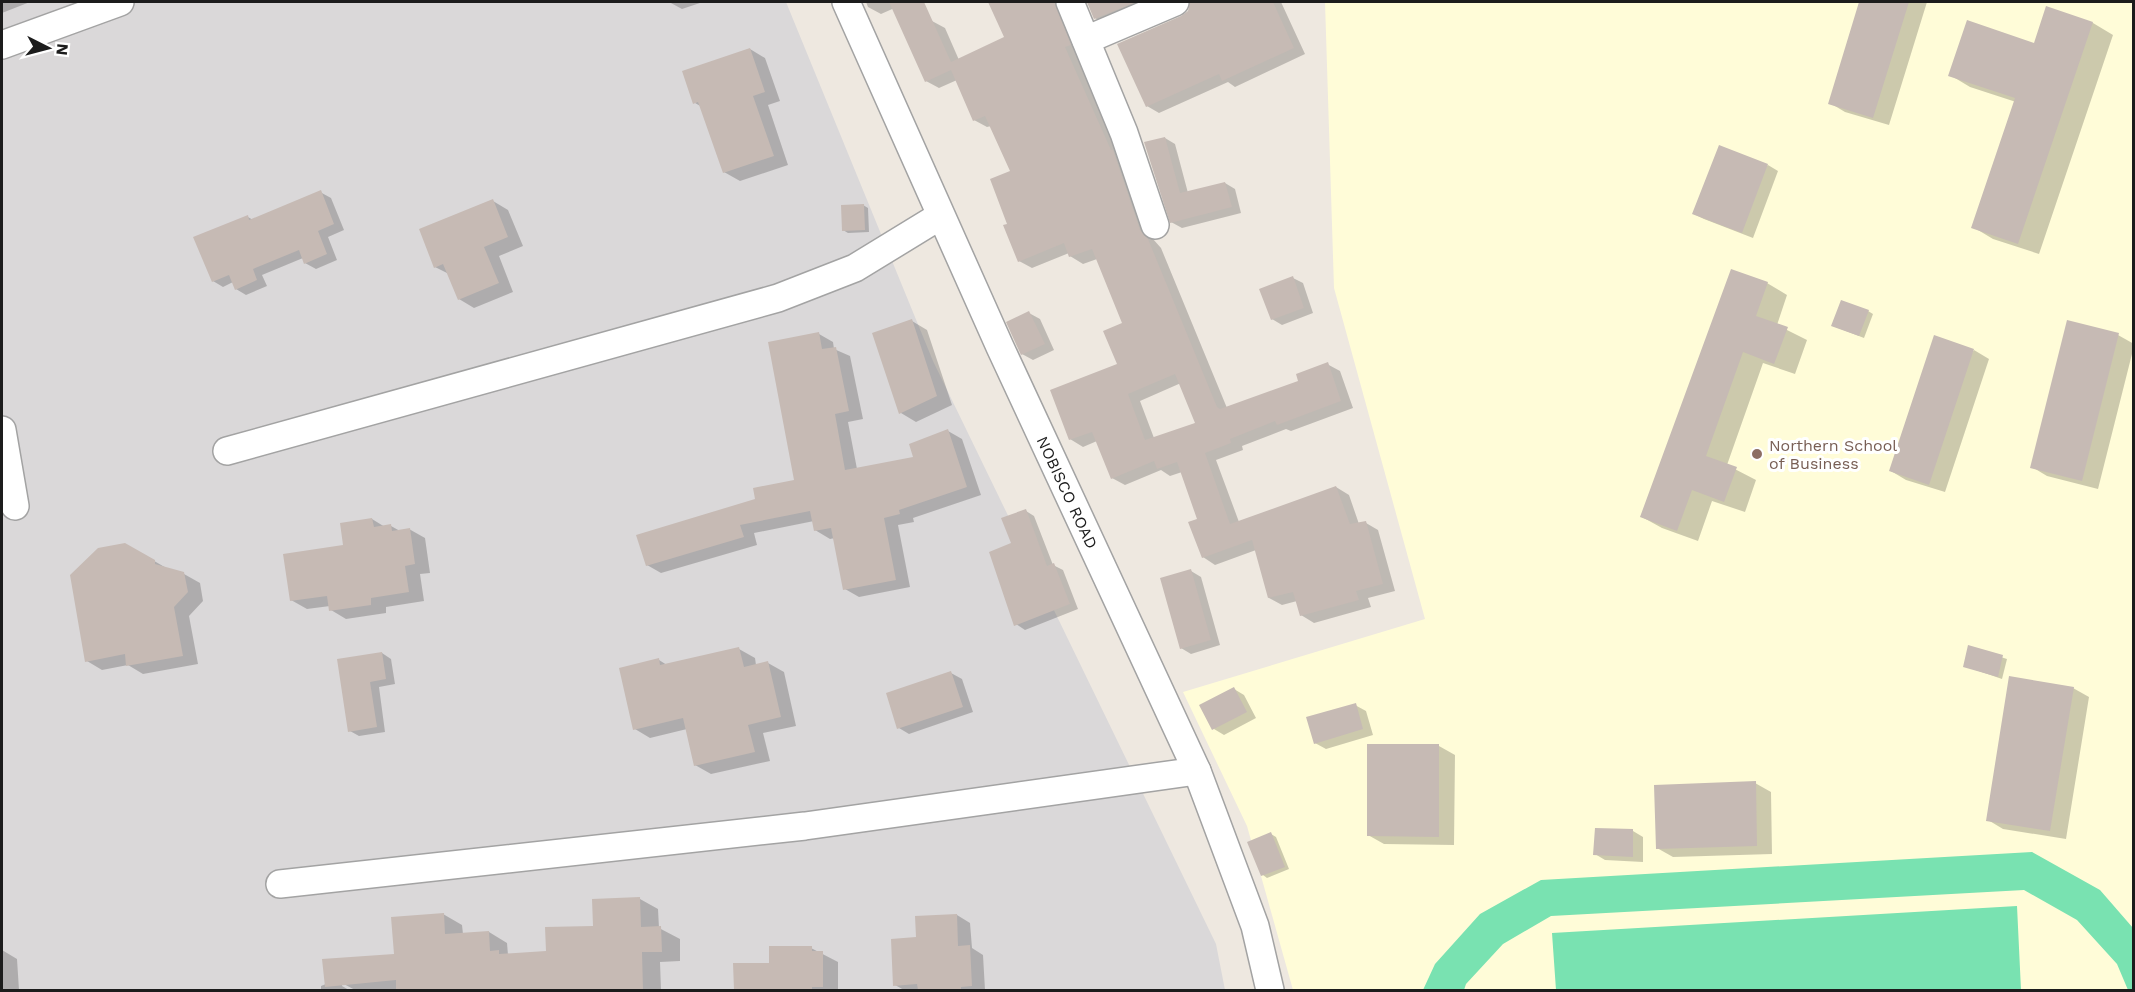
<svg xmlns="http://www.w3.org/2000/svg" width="2135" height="992" font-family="'Work Sans',sans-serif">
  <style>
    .residential { fill: #dad8d9 }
    .education { fill: #fffcd8 }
    .pitch { fill: #79e2b1 }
    .shadow { fill: #0003; fill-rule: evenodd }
    .building { fill: #c6bab4; fill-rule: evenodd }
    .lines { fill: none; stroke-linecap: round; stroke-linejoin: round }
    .street-casing { stroke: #a3a3a3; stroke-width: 30 }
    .street { stroke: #fff; stroke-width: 27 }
    .education-dot { fill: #8d6e63; stroke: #fff; stroke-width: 2 }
    .labels { text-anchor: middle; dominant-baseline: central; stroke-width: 6; stroke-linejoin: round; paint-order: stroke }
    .education-label { font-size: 16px; fill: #785e54; stroke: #fff; text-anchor: start }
    .street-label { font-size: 16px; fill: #1c1c1c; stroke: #fff }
  </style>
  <rect width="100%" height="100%" fill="#eee8e0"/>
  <!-- residential -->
  <path class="residential" d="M 2,2 L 786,2 L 933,361 L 1216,944 L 1225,990 L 2,990 Z"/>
  <!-- education -->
  <path class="education" d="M 1325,2 L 2133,2 L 2133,990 L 1293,990 L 1247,826 L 1183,692 L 1425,619 L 1334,288 Z"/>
  <!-- pitch -->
  <path class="pitch" d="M 2032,852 L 2100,890 L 2133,928 L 2133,990 L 2128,990 L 2117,964 L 2077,920 L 2024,890 L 1551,916 L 1503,944 L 1466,984 L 1464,990 L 1423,990 L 1435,964 L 1480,914 L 1541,880 Z
    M 2017,906 L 2021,990 L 1556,990 L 1552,933 Z"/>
  <!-- shadow -->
  <path class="shadow" d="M 2,2 L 30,2 L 2,13 Z
    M 669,2 L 703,2 L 682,9 Z
    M 866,2 L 897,2 L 899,6 L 881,14 L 868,7 Z
    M 990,2 L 1069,2 L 1082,52 L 1076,54 L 1123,157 L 1126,159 L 1153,239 L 1161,248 L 1227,408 L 1300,382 L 1327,364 L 1340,371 L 1353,408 L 1291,431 L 1286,429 L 1242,446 L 1243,450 L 1216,460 L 1239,522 L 1336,487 L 1349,495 L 1359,524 L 1366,523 L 1378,530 L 1395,591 L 1368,598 L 1371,607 L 1314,623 L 1301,615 L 1297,601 L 1282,605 L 1269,598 L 1256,550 L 1215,565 L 1203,557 L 1199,519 L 1182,472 L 1170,476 L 1161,470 L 1125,485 L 1112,478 L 1097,441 L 1083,447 L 1070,439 L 1119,365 L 1124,324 L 1097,259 L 1083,264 L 1070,256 L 1069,253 L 1032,268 L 1019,261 L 1009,224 L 1012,172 L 991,126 L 987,127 L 974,120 L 957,80 L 939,88 L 926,81 L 932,21 L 945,28 L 959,60 L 1006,38 ZM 1181,383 L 1197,423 L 1154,438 L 1140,401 Z
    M 1087,2 L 1165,2 L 1108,26 L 1095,18 Z
    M 1225,2 L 1281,2 L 1305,54 L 1235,87 L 1228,82 L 1159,113 L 1147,106 L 1229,14 Z
    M 1861,2 L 1927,2 L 1889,125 L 1845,112 L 1830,103 Z
    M 2047,8 L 2093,23 L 2113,35 L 2039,254 L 1993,239 L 1973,227 L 2016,102 L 1970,87 L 1950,75 L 2035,45 Z
    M 750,49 L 765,58 L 780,101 L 768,105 L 788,165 L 740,181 L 724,172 L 702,107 L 695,103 Z
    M 1165,138 L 1175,144 L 1188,193 L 1225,183 L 1235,189 L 1241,213 L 1182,228 L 1171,222 Z
    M 1768,165 L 1778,171 L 1753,238 L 1704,219 L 1694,214 Z
    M 320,192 L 331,198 L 344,230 L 328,237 L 337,260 L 316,269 L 305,263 L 303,258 L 262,275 L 267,286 L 246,295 L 236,289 L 233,282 L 223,287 L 213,281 L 248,217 L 253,220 Z
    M 493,201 L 508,210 L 523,246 L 499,256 L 513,292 L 474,308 L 459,299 L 449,274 L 435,267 Z
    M 863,205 L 868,208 L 869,232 L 848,233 L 843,230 Z
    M 1293,278 L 1303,283 L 1313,313 L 1282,325 L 1272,319 Z
    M 1767,283 L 1787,295 L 1777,325 L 1807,340 L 1795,374 L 1763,363 L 1727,465 L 1756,480 L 1745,512 L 1712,501 L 1698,541 L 1662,528 L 1642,517 Z
    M 1868,311 L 1873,314 L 1864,338 L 1833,326 Z
    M 1029,313 L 1040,319 L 1054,350 L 1033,360 L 1022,354 Z
    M 912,321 L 927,330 L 952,405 L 916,422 L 901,413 Z
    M 819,334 L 833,342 L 834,349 L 850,356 L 863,419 L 848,422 L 857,469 L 915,458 L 948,431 L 962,439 L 981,495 L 913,518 L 914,522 L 898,525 L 910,587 L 859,597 L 845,589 L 835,538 L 830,539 L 815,530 L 814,521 L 754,533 L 757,545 L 661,573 L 647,565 L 757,501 L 796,481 Z
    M 2118,335 L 2134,344 L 2134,346 L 2098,489 L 2047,476 L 2032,467 Z
    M 1974,350 L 1989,359 L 1945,492 L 1906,480 L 1891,471 Z
    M 1026,511 L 1034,516 L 1053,565 L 1063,570 L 1078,609 L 1025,630 L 1016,624 L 1013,544 Z
    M 372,519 L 385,527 L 391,526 L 400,531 L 409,529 L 425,538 L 430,573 L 420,574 L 424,601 L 386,607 L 386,613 L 346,619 L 331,610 L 330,606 L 307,609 L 291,600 Z
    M 125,544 L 168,569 L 184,574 L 200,583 L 203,601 L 189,616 L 198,664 L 143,674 L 128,665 L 102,670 L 87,661 Z
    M 1191,571 L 1201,577 L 1220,645 L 1191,654 L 1181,648 Z
    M 1969,647 L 2007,659 L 2002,679 L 1964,666 Z
    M 739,649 L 755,658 L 756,665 L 768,663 L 784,672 L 796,726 L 763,733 L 770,761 L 711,774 L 695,765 L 687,729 L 650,738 L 635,729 L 659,660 L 667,665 Z
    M 382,653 L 391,659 L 395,684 L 379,687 L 385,732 L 359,736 L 350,731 Z
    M 951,673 L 962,679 L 973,712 L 909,734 L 899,728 Z
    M 2073,688 L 2089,697 L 2066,839 L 2003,829 L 1988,820 Z
    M 1234,689 L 1244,695 L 1256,718 L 1224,735 L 1214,729 Z
    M 1355,705 L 1366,711 L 1373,735 L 1326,749 L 1315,743 Z
    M 1439,746 L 1455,755 L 1454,845 L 1384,844 L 1368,835 Z
    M 1755,783 L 1771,792 L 1772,854 L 1673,857 L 1657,848 Z
    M 1596,829 L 1633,831 L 1643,837 L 1643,862 L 1605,860 L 1595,854 Z
    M 1271,834 L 1276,837 L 1289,869 L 1267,878 L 1263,875 Z
    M 640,899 L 658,909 L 659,928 L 680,939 L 680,961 L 660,962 L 661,990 L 355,990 L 342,983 L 342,986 L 349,990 L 321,990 L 321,986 L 395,956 L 443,914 L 462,925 L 463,934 L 489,932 L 507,943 L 508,955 L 547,953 L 594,928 Z
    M 957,915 L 970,923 L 972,948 L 983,955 L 985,990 L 904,990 L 895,985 Z
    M 811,948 L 838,962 L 838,990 L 735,990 L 735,965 L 771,964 Z
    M 2,950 L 17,959 L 19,990 L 2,990 Z"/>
  <!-- building -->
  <path class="building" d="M 889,2 L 924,2 L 951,62 L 1004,37 L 988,2 L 1055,2 L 1071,45 L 1065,47 L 1111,150 L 1113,150 L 1140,230 L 1148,239 L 1217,407 L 1220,409 L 1298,381 L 1296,374 L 1328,362 L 1341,401 L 1277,425 L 1275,421 L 1230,439 L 1231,443 L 1205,453 L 1230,524 L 1336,486 L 1350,524 L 1366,521 L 1383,584 L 1356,591 L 1359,600 L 1300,616 L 1293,592 L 1268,598 L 1252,540 L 1202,558 L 1188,522 L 1197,519 L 1177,462 L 1157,469 L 1154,461 L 1111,479 L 1092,432 L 1069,440 L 1050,390 L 1117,364 L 1103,331 L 1122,323 L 1092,249 L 1069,257 L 1064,243 L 1018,262 L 1003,225 L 1007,224 L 990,179 L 1010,171 L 985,116 L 973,121 L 951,70 L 925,82 ZM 1175,374 L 1195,423 L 1145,440 L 1128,394 Z
    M 1087,2 L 1136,2 L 1094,19 Z
    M 1190,2 L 1273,2 L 1294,48 L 1222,81 L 1219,74 L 1146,107 L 1117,44 L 1181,16 L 1188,11 Z
    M 1859,2 L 1909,2 L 1873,118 L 1828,104 Z
    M 2046,6 L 2093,22 L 2018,244 L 1971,228 L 2015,98 L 1948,76 L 1967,20 L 2034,43 Z
    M 750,48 L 765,92 L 753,96 L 774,156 L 723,173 L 698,102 L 693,104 L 682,71 Z
    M 1165,137 L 1180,193 L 1225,182 L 1232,207 L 1170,223 L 1144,142 Z
    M 1719,145 L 1768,164 L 1742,233 L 1692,214 Z
    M 321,190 L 334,224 L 318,231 L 327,254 L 304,264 L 299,250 L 253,269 L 257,280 L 235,290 L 229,275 L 212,282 L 193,237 L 248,215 L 249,220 Z
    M 493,199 L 508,237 L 484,247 L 499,283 L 458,300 L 443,264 L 434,268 L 419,229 Z
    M 864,204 L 865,230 L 842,231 L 841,205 Z
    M 1731,269 L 1768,282 L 1756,316 L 1788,327 L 1774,364 L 1743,352 L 1706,456 L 1737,467 L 1724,502 L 1692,490 L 1677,531 L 1640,517 Z
    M 1293,276 L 1304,308 L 1271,320 L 1259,289 Z
    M 1841,300 L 1869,310 L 1859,336 L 1831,326 Z
    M 1029,311 L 1045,344 L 1021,355 L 1006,322 Z
    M 912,319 L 937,396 L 899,414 L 872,333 Z
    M 2067,320 L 2119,333 L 2082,481 L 2030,468 Z
    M 819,332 L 822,349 L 836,347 L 849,411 L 835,414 L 845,470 L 913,457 L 909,444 L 948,429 L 967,487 L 899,510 L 900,514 L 884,518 L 896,580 L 843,590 L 831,528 L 814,531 L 810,511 L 740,525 L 744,537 L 646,566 L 636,535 L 755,499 L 753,488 L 794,480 L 768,342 Z
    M 1934,335 L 1974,349 L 1929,485 L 1889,471 Z
    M 1026,509 L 1047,566 L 1054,563 L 1070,604 L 1014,626 L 989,552 L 1011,543 L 1001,518 Z
    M 372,518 L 374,527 L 391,524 L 392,531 L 410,528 L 415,564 L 405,566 L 409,592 L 371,598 L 371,605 L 329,611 L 327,596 L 290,601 L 283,554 L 343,545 L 340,523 Z
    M 125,543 L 155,560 L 155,564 L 184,572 L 188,592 L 174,607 L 183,656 L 126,666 L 125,654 L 85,662 L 70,575 L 98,548 Z
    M 1191,569 L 1211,640 L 1180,649 L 1160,578 Z
    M 1968,645 L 2003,655 L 1998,677 L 1963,667 Z
    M 739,647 L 744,667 L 768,661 L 781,717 L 748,725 L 755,752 L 694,766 L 683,718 L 633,730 L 619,668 L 659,658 L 660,665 Z
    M 382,652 L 386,679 L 370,682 L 377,727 L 348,732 L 337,659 Z
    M 951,671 L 963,707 L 897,729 L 886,693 Z
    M 2009,676 L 2074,687 L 2050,831 L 1986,821 Z
    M 1234,687 L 1247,712 L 1212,730 L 1199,705 Z
    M 1356,703 L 1363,729 L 1314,744 L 1306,717 Z
    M 1367,744 L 1439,744 L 1439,837 L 1367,836 Z
    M 1756,781 L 1757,846 L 1656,849 L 1654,785 Z
    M 1595,828 L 1633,829 L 1633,857 L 1593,855 Z
    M 1271,832 L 1285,867 L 1261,876 L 1247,842 Z
    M 640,897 L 641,927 L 661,926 L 662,952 L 642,952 L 643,990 L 396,990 L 396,980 L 325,987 L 322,959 L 394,954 L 391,917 L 444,913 L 445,934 L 489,931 L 490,951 L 499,950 L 499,954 L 546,951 L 545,927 L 593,926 L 592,899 Z
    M 957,914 L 958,946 L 970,945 L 972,986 L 961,987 L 961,990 L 918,990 L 917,984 L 893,986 L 891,939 L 916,937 L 915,916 Z
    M 769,946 L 812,946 L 812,951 L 823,951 L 823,987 L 812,987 L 812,990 L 734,990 L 733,963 L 769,963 Z"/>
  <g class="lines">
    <!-- street casing -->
    <g class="street-casing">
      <g id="street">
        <path id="s1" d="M 846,2 L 1000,347 L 1197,771 L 1255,926 L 1270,990"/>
        <path d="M 1070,2 L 1124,133 L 1155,225"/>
        <path d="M 1086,40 L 1175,2"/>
        <path d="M 2,45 L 120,2"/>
        <path d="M 2,430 L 15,506"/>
        <path d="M 227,451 L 778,298 L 855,268 L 940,216"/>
        <path d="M 280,884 L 805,826 L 1197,771"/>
      </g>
    </g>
    <!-- street -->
    <use href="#street" class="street"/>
  </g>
  <!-- markers -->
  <circle class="education-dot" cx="1757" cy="454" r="6"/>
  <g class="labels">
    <!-- education labels -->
    <g class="education-label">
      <text x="1769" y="445">Northern School<tspan x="1769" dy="18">of Business</tspan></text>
    </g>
    <!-- street labels -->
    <g class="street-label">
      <text stroke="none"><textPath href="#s1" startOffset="538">NOBISCO ROAD</textPath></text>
    </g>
  </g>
  <!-- border -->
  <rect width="2135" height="992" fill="none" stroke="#1c1c1c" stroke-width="6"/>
  <!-- north arrow -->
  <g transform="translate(48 48) rotate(96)" stroke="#ffffff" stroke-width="4.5" paint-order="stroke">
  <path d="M0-4.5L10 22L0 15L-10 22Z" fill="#1c1c1c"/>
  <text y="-9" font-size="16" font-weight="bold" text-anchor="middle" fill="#1c1c1c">N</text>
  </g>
</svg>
